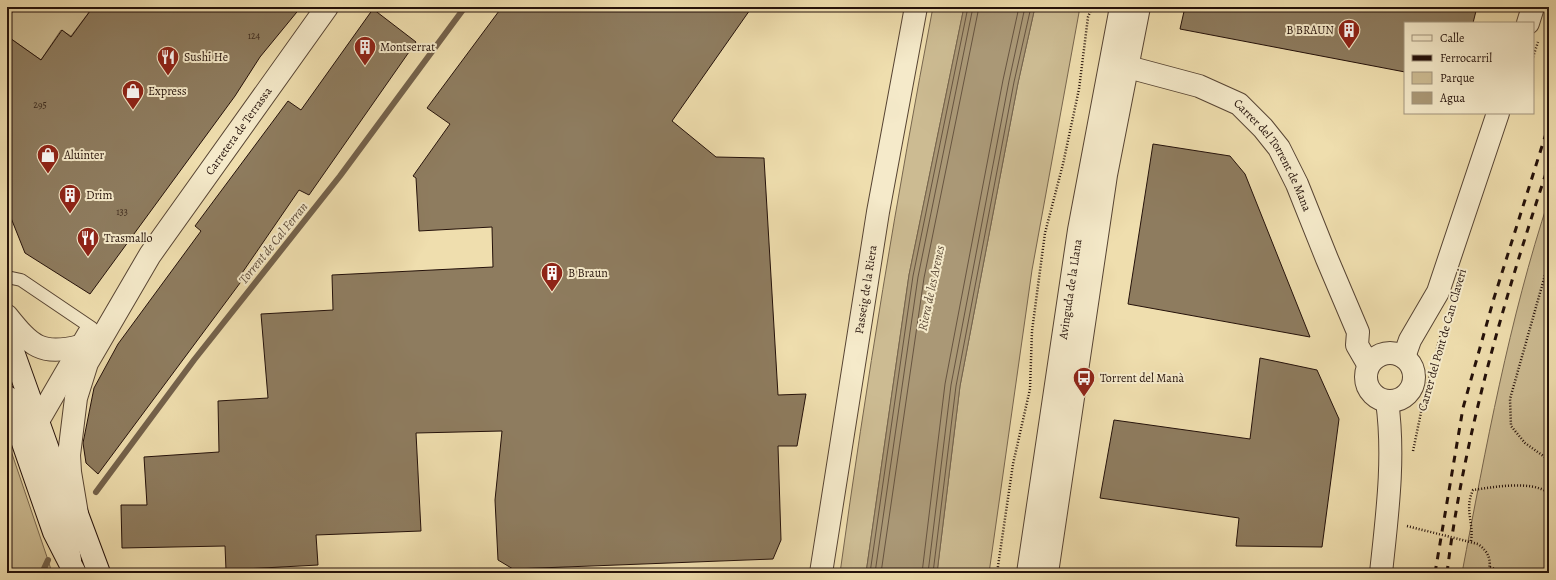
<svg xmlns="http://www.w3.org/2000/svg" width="1556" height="580" font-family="Alegreya,serif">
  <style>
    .green { fill: #ccbb92; stroke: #78664e }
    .water { fill: #aa9876; stroke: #74624b }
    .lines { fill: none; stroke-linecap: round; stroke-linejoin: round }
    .shore { stroke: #675440; stroke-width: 1 }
    .stream { stroke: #74624b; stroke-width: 6 }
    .building { fill: #8e7c5f; stroke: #24110a }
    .service-casing { stroke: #574433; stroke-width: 14 }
    .minor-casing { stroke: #574433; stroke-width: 24 }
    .tertiary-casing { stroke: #574433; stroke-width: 24 }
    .secondary-casing { stroke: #24110a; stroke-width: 24 }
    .path { stroke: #24110a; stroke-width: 2.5; stroke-dasharray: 1 2; stroke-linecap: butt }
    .service { stroke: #f5eaca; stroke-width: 12 }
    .minor { stroke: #f5eaca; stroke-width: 22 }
    .tertiary { stroke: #f5eaca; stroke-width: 22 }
    .secondary { stroke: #f5eaca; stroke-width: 22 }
    .rail { stroke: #24110a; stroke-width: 3; stroke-dasharray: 7 7; stroke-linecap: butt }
    .labels { text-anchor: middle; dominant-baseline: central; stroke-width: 4; stroke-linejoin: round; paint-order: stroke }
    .number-label { font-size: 10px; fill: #3e2c1f }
    .poi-label { font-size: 12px; fill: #24110a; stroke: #f5eaca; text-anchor: start }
    .street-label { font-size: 12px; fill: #24110a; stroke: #f5eaca }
    .water-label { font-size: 13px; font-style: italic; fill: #604e3b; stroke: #f5eaca }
  </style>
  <rect width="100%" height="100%" fill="#efdeae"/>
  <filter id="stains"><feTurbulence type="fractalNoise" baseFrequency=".005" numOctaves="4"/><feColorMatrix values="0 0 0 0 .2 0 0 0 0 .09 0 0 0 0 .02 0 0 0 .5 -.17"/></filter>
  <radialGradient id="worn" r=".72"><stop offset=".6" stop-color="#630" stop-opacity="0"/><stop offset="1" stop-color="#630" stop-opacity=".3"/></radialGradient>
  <!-- green -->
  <path class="green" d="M 16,7 L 93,7 L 71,36 L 61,30 L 41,60 L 7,36 L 7,20 Z
    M 933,7 L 964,7 L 909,275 L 866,573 L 840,573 C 866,384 897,195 933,7 Z
    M 1035,7 L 1080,7 L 1032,270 L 989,573 L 937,573 L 960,386 L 1018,83 Z
    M 1549,199 L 1549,573 L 1462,573 C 1486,447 1509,320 1549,199 Z
    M 7,439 L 48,560 L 52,573 L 7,573 Z"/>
  <!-- water -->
  <path class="water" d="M 964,7 L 1035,7 L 1018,83 L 960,386 L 937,573 L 866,573 L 909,275 Z"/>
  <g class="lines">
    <!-- shore -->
    <path class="shore" d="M 870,573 L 913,276 L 968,7
      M 875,573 L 918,277 L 973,7
      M 881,573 L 924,278 L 979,7
      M 922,573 L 945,384 L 1003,80 L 1019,7
      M 928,573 L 951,385 L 1009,81 L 1025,7
      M 933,573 L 956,386 L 1014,82 L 1031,7"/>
    <!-- stream -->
    <path class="stream" d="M 96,492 L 194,360 L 340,176 L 465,7
      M 42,573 L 48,560"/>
  </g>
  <!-- building -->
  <path class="building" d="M 93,7 L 301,7 L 260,57 L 235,96 L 90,294 L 25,253 L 7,208 L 7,36 L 41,60 L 62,30 L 71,37 Z
    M 502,7 L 752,7 L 672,121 L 716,157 L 764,158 L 778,395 L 806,394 L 797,446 L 778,446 L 781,540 L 773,559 L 513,569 L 498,560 L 495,500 L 502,431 L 416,433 L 421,531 L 316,535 L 318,565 L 226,570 L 225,546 L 122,548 L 121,505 L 147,505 L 144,457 L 219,452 L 218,401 L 268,398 L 261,314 L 333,310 L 332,275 L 493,267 L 492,227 L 419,231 L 416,178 L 413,176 L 450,124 L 427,108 Z
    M 1185,7 L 1477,7 L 1473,23 L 1405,23 L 1405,72 L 1180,29 Z
    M 373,9 L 416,42 L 309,195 L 299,190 L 240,276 L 243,279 L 98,474 L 86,463 L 83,443 L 94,388 L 118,344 L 201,231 L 195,226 L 288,101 L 301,110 Z
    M 1153,144 L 1230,156 L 1245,174 L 1310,337 L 1128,304 Z
    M 1260,358 L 1317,370 L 1339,419 L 1322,547 L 1236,546 L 1239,518 L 1100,498 L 1114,420 L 1250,439 Z"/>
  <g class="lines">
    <!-- service casing -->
    <g class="service-casing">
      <path id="service" d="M 7,277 L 21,280 L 92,328"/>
    </g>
    <!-- minor casing -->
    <g class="minor-casing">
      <g id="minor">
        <path d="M 1528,23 L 1533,7"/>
        <path id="s1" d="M 1113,63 L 1199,86 L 1239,104 L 1263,128 L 1279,148 L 1297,184 L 1327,259 L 1358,332 L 1357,345 L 1368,364"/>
        <circle cx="1390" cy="377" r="24"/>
        <path d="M 1404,357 L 1410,340 L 1438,292 L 1498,113"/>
        <path id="s2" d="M 821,573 L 878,212 L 916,7"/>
        <path id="s3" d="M 1028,573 L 1079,230 L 1121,7"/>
        <path d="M 1047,573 L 1106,175 L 1139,7"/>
        <path d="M 1381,573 C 1387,516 1395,458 1387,401"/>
      </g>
    </g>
    <!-- tertiary casing -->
    <g class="tertiary-casing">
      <g id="tertiary">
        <path d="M 7,316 C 31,346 41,356 80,346"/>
        <path d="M 36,437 L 38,421 L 88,335"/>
        <path d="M 45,474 L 65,531 L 70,560"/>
        <path id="s4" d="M 77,514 L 70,472 L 69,455 L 76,398 L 87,363 L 150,255 L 327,7"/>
      </g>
    </g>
    <!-- secondary casing -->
    <g class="secondary-casing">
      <path id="secondary" d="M 7,335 L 65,497 L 77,514 L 99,573
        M 7,397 L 54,532 L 75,573"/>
    </g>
    <!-- path -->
    <path class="path" d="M 1533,57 L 1538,42
      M 1549,261 L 1510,399 L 1511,426 L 1525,443 L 1549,460
      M 1413,451 L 1425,393 L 1442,330
      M 1407,526 L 1478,544 C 1489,552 1492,561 1488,573
      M 1471,541 C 1474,522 1464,510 1473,490 C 1494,487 1531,480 1549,493
      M 1490,567 L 1505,573
      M 997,573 L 1013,464 L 1030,389 L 1032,331 L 1045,233 L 1063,164 L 1079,89 L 1088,17 L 1092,7"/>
    <!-- service -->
    <use href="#service" class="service"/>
    <!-- minor -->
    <use href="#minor" class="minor"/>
    <!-- tertiary -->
    <use href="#tertiary" class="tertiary"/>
    <!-- secondary -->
    <use href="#secondary" class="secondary"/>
    <!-- rail -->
    <path class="rail" d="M 1435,573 L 1463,408 L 1494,298 L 1549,124
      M 1447,573 C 1464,434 1505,297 1549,164"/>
  </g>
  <!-- icons -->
  <defs>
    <g id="building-pin" transform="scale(1.15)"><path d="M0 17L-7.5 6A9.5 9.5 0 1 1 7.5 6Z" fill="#8f2418" stroke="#f5eaca"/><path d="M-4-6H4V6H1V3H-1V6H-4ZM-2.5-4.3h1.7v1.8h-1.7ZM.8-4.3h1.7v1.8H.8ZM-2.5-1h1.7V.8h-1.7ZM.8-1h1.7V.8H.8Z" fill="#fff"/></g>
    <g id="restaurant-pin" transform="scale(1.15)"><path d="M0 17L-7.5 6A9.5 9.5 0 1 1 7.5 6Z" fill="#8f2418" stroke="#f5eaca"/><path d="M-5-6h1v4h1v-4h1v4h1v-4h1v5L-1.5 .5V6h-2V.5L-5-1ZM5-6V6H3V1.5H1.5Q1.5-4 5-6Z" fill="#fff"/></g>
    <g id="shop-pin" transform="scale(1.15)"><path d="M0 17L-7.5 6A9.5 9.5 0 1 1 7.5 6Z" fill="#8f2418" stroke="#f5eaca"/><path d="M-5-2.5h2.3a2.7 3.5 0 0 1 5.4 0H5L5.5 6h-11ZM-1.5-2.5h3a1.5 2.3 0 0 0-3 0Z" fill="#fff"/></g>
    <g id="bus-pin" transform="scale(1.15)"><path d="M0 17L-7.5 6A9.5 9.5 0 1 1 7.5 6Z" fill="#8f2418" stroke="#f5eaca"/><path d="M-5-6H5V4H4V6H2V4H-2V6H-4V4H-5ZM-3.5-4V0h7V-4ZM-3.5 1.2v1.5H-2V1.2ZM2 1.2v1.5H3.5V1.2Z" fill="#fff"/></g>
  </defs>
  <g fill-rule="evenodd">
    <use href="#building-pin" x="1349" y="30"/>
    <use href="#building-pin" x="365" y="47"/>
    <use href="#restaurant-pin" x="168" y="57"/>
    <use href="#shop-pin" x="133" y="91"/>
    <use href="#shop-pin" x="48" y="155"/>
    <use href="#building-pin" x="70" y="195"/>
    <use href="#restaurant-pin" x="88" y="238"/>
    <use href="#building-pin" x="552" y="273"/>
    <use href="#bus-pin" x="1084" y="378"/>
  </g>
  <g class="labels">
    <!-- number labels -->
    <g class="number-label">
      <text x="254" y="35">124</text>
      <text x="40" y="104">295</text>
      <text x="122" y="211">133</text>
    </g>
    <!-- poi labels -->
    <g class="poi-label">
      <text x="1334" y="30" text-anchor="end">B BRAUN</text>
      <text x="380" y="47">Montserrat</text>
      <text x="184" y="57">Sushi He</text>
      <text x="148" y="91">Express</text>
      <text x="64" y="155">Aluinter</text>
      <text x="86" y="195">Drim</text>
      <text x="104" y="238">Trasmallo</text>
      <text x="568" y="273">B Braun</text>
      <text x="1100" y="378">Torrent del Manà</text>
    </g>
    <!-- street labels -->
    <g class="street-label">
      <text stroke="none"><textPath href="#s4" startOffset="431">Carretera de Terrassa</textPath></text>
      <text stroke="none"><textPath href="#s1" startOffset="195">Carrer del Torrent de Mana</textPath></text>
      <text stroke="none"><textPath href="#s2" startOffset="287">Passeig de la Riera</textPath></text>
      <text stroke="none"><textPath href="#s3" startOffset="287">Avinguda de la Llana</textPath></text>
      <text transform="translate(1442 340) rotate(-74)">Carrer del Pont de Can Claveri</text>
    </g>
    <!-- water labels -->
    <g class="water-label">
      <text transform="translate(273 243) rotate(-51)">Torrent de Cal Ferran</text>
      <text transform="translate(931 288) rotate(-78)">Riera de les Arenes</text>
    </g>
  </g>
  <!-- margin -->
  <rect width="1556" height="580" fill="none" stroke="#efdeae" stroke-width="24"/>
  <rect x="8" y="8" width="1540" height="564" fill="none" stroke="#24110a" stroke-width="2"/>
  <rect x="12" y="12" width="1532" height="556" fill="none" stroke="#24110a"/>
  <!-- legend -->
  <rect x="1404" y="22" width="130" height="92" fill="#f5eaca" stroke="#a1937d"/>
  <rect x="1412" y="35" width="20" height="6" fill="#f5eaca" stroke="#a1937d"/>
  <text x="1440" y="42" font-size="12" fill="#24110a">Calle</text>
  <rect x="1412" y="55" width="20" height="6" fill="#24110a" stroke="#a1937d"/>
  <text x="1440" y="62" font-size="12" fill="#24110a">Ferrocarril</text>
  <rect x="1412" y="72" width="20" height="12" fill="#ccbb92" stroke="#a1937d"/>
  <text x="1440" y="82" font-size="12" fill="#24110a">Parque</text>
  <rect x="1412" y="92" width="20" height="12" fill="#aa9876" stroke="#a1937d"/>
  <text x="1440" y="102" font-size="12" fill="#24110a">Agua</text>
  <rect width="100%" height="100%" filter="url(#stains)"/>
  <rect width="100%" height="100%" fill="url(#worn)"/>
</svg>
